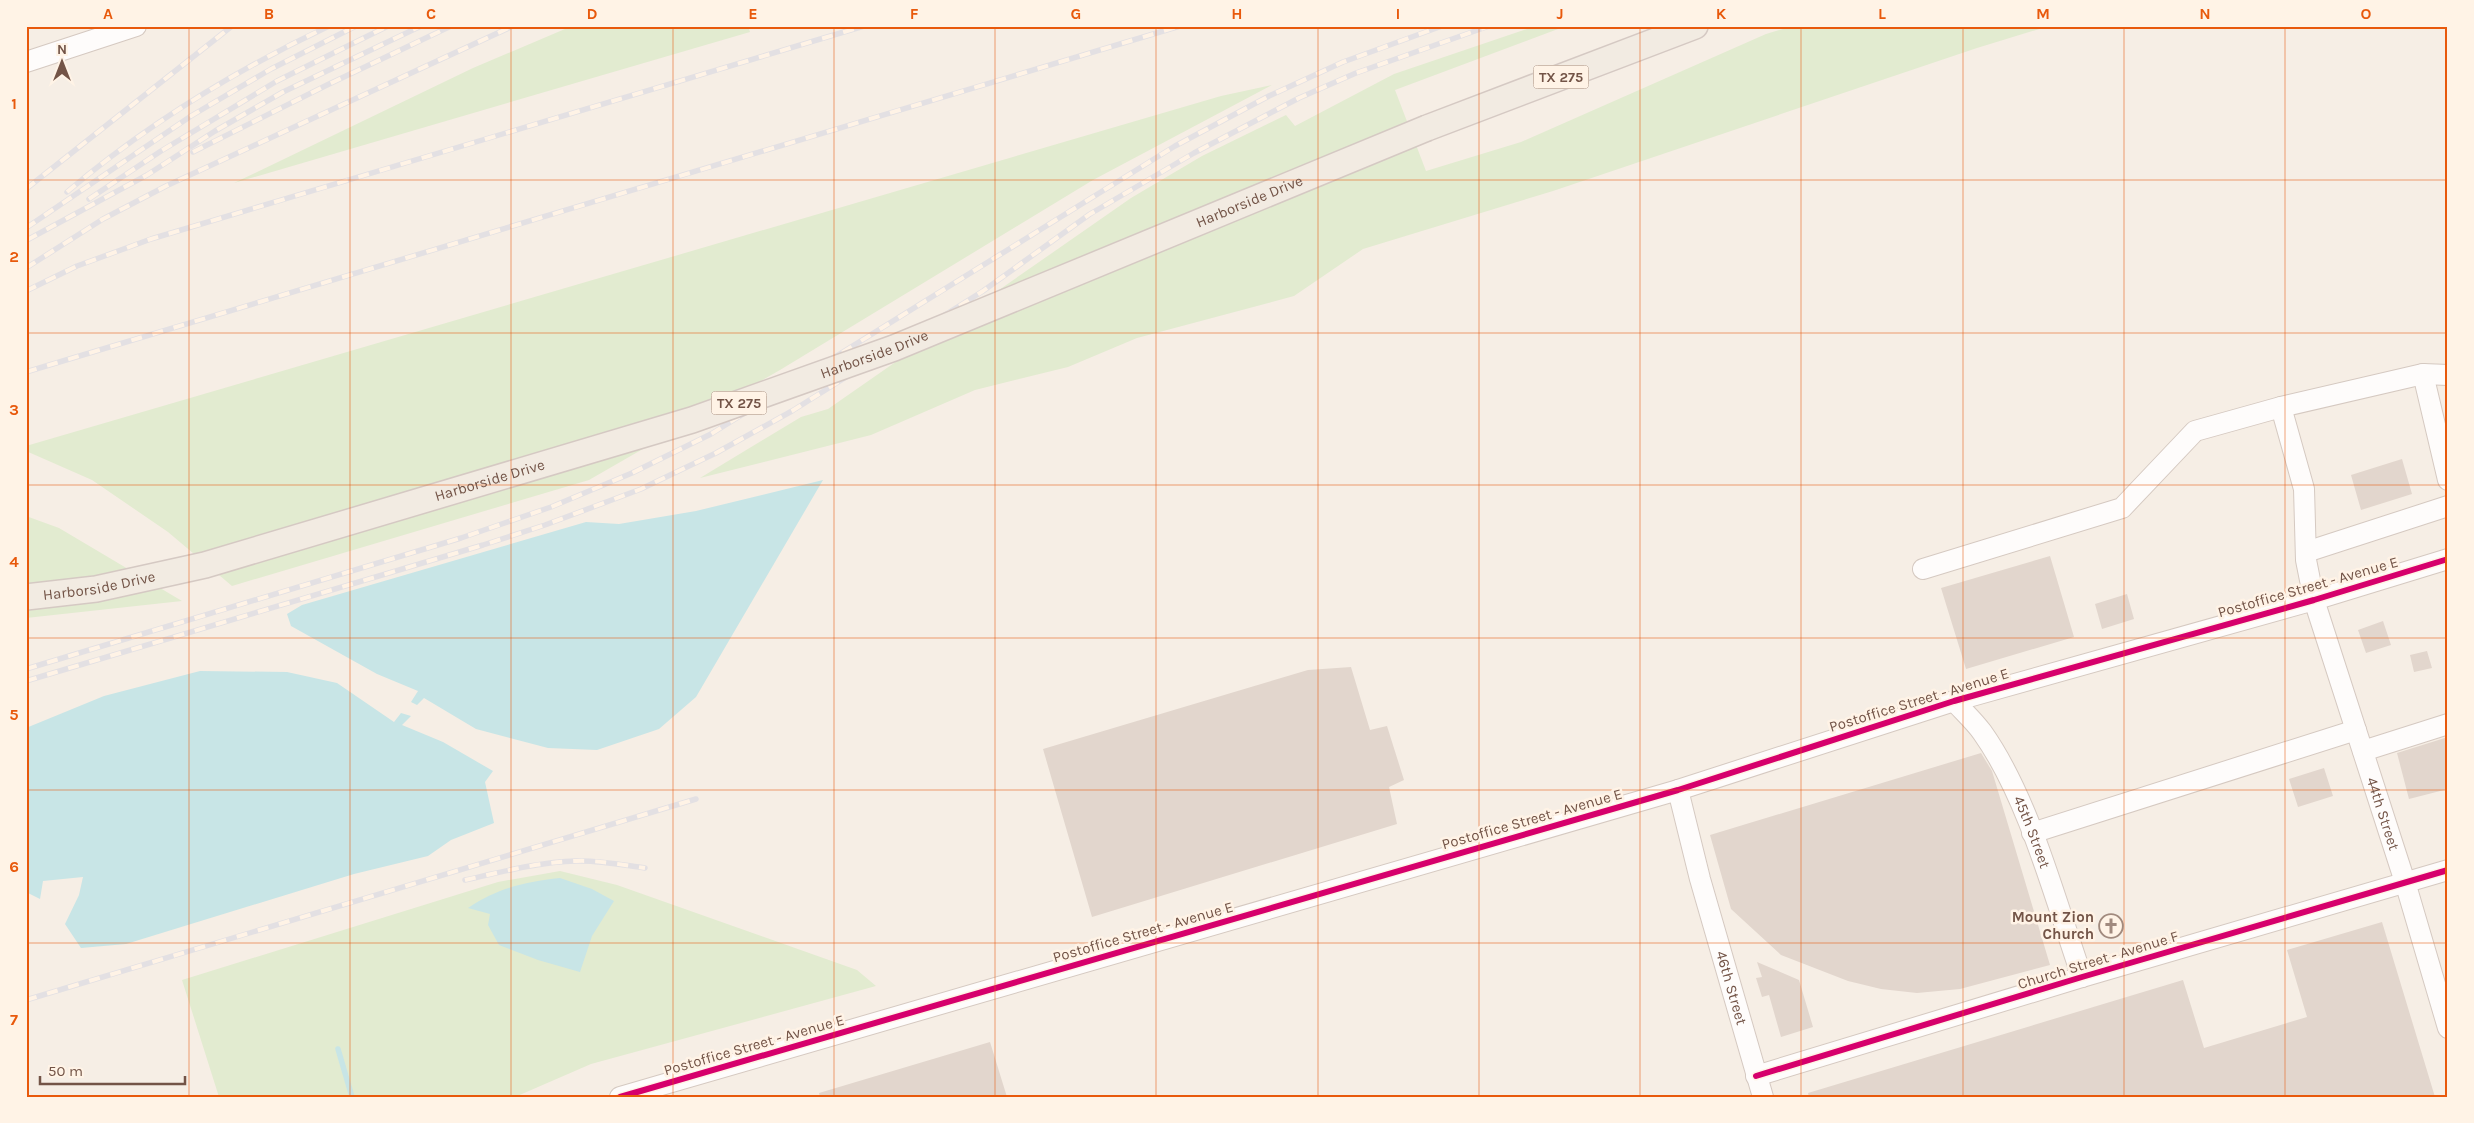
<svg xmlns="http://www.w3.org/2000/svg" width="2474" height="1123" font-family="Karla,sans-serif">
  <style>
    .green { fill: #e2ebd0 }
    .water { fill: #c8e5e6 }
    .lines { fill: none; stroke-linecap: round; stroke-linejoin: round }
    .stream { stroke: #c8e5e6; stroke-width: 5.5 }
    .building { fill: #e2d6cd }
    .minor-casing { stroke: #d5c9c1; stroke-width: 22 }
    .major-casing { stroke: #d5c9c3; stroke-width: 28 }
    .minor { stroke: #fefcfb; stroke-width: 20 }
    .major { stroke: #f2ebe2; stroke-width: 25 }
    .rail-casing { stroke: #e3e0e3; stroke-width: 5.5 }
    .rail { stroke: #fff3e6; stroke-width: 4; stroke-dasharray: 11; stroke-linecap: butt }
    .major-bridge-casing { stroke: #d5c9c3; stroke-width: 28; stroke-linecap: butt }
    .major-bridge { stroke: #f2ebe2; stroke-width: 25 }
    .cycleway-casing { stroke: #fff3e6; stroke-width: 9 }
    .cycleway { stroke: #d6006c; stroke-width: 6 }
    .grid { fill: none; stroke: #e8590c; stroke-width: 1; stroke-opacity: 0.55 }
    .labels { text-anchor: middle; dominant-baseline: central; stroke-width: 5; stroke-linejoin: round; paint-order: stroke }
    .shield { fill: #fff3e6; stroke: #9d8477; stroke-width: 1 }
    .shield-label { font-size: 14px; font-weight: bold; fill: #735447 }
    .street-label { font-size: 15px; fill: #735447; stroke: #fff3e6 }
    .poi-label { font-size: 15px; font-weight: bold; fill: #735447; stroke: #fff3e6; text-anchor: end }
    .neatline { fill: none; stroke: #e8590c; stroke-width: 2 }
    .grid-label { font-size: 16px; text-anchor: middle; font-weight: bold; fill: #e8590c }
  </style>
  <rect width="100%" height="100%" fill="#f6eee5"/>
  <!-- green -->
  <path class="green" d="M 572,26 L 748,26 L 750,32 L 234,183 L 473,68 Z
    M 1566,26 L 1395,90 L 1426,171 L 1521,142 L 1766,34 L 1793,26 L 2049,26 L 1977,48 L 1553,191 L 1363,249 L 1294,296 L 1137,338 L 1068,367 L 975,390 L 871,435 L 700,478 L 801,417 L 828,409 L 1131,198 L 1202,156 L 1286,115 L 1295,126 L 1394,74 L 1533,27 Z
    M 1272,85 L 1093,180 L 780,370 L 589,480 L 232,586 L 168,532 L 92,480 L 26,451 L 26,446 L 1221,96 Z
    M 26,516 L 59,528 L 182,601 L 26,618 Z
    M 560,871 L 617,885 L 857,970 L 876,986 L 591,1064 L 515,1097 L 219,1097 L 182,980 L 498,882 Z"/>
  <!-- water -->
  <path class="water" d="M 823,480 L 696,697 L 659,729 L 597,750 L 548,748 L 476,729 L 424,698 L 417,705 L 411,702 L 418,691 L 377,674 L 291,626 L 287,614 L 302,605 L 586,522 L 619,524 L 696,511 Z
    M 200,671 L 287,672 L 337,683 L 394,722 L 401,713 L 411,716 L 402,725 L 443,742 L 493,771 L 485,782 L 494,823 L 451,840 L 428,856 L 354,874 L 126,944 L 81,948 L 65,924 L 79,895 L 83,877 L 43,881 L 40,899 L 26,892 L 26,728 L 104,696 Z
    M 560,878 L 592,889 L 614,901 L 592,936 L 580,972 L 538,960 L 499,945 L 488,925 L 490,914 L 468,908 C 498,888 524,882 560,878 Z"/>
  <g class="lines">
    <!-- stream -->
    <path class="stream" d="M 338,1049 L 352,1097"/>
  </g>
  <!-- building -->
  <path class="building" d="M 2402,459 L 2412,494 L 2361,510 L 2351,475 Z
    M 2050,556 L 2074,637 L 1966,669 L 1941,588 Z
    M 2127,594 L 2134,619 L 2102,629 L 2095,604 Z
    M 2383,621 L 2391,645 L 2366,653 L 2358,630 Z
    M 2427,651 L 2432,668 L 2414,672 L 2410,655 Z
    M 1351,667 L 1370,730 L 1387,726 L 1404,780 L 1389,787 L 1397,824 L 1092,917 L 1043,749 L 1308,670 Z
    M 2448,737 L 2448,789 L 2409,799 L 2397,753 Z
    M 1981,753 L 1992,771 L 2050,965 L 1960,989 L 1917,993 L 1881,989 L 1848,981 L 1781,955 L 1731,909 L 1710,835 Z
    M 2324,768 L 2333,796 L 2298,807 L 2289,779 Z
    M 2382,922 L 2435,1097 L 1809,1097 L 1808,1093 L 2183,980 L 2204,1048 L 2307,1017 L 2287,950 Z
    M 1757,962 L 1799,980 L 1813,1027 L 1781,1037 L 1769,995 L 1762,997 L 1756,978 L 1762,977 Z
    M 990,1042 L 1007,1097 L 820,1097 L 819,1093 Z"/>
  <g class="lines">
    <!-- minor casing -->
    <g class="minor-casing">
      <g id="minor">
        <path d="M 26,62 L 136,26"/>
        <path d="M 2423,374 L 2448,375"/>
        <path d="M 2281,407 L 2423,374 L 2448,480"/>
        <path d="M 2306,552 L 2448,506"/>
        <path id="s1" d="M 1923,569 L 2122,508 L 2195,431 L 2281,407 L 2304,489 L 2306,560 L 2314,600 L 2405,882 L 2448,1028"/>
        <path id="s2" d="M 1954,701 C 1963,711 1974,721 1982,732 C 2029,798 2055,900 2082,977"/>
        <path d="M 2363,751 L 2448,724"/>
        <path id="s3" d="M 1678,790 L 1700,879 L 1763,1097"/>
        <path d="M 2032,833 L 2356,730"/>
        <path d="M 1756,1076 L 2082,977 L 2448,870"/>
        <path d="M 620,1097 L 1678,790 L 1954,701 L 2314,600 L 2448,559"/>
      </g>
    </g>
    <!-- major casing -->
    <g class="major-casing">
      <path id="major" d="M 1427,128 L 1695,26"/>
    </g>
    <!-- minor -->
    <use href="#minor" class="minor"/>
    <!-- major -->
    <use href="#major" class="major"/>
    <!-- rail casing -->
    <g class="rail-casing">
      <path id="rail" d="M 193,152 L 327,85 L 451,26
        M 26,189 L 232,26
        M 67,192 C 145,126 236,70 329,26
        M 89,199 L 161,151 L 277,81 L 388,26
        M 26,228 L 191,116 L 271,69 L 356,26
        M 27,240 L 147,175 L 215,131 L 283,92 L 421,26
        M 26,268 L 103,219 L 166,186 L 513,26
        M 26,291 L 77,266 L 151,239 L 864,26
        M 26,372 L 1180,26
        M 26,669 L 461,538 L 551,507 L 632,473 L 711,434 L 1175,146 L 1269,96 L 1343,62 L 1442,26
        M 26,681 L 483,545 L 545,525 L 641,489 L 716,453 L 792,411 L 983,291 L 1090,214 L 1194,153 L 1299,98 L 1356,73 L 1489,26
        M 465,880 C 501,872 539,862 576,861 C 599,860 623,865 645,868
        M 26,1000 L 696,799"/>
    </g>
    <!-- rail -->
    <use href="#rail" class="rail"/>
    <!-- major-bridge casing -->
    <g class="major-bridge-casing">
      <g id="major-bridge">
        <path id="s4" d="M 26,597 L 96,589 L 205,565 L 692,420 L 894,348 L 1427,128"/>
      </g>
    </g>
    <!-- major-bridge -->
    <use href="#major-bridge" class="major-bridge"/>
    <!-- cycleway casing -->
    <g class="cycleway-casing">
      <path id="cycleway" d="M 1756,1076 L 2082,977 L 2448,870
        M 620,1097 L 1678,790 L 1954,701 L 2314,600 L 2448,559"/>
    </g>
    <!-- cycleway -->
    <use href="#cycleway" class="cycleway"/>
  </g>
  <!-- grid -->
  <path class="grid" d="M 189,26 L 189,1097M 350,26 L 350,1097M 511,26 L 511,1097M 673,26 L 673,1097M 834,26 L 834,1097M 995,26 L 995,1097M 1156,26 L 1156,1097M 1318,26 L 1318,1097M 1479,26 L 1479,1097M 1640,26 L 1640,1097M 1801,26 L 1801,1097M 1963,26 L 1963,1097M 2124,26 L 2124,1097M 2285,26 L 2285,1097M 26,180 L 2448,180M 26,333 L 2448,333M 26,485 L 2448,485M 26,638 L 2448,638M 26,790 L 2448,790M 26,943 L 2448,943"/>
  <!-- icons -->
  <defs>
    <g id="church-ring" transform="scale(1.25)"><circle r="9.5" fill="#fff3e6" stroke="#a18a7e" stroke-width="1.5"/><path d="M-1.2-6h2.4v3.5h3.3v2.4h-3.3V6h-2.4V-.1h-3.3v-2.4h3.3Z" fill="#a18a7e"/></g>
  </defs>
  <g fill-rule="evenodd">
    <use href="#church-ring" x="2111" y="926"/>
  </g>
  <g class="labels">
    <!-- shield labels -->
    <g class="shield">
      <rect x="1533.5" y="65.5" width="55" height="23" rx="4"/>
      <rect x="711.5" y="391.5" width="55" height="23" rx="4"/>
    </g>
    <g class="shield-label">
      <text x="1561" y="77">TX 275</text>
      <text x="739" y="403">TX 275</text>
    </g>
    <!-- street labels -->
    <g class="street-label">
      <text stroke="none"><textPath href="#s4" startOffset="1289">Harborside Drive</textPath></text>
      <text stroke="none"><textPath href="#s4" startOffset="884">Harborside Drive</textPath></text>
      <text stroke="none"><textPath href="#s4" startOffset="479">Harborside Drive</textPath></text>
      <text stroke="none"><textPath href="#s4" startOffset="74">Harborside Drive</textPath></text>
      <text transform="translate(2308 587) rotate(-16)">Postoffice Street - Avenue E</text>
      <text transform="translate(1919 700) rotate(-17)">Postoffice Street - Avenue E</text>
      <text stroke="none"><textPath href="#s1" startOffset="825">44th Street</textPath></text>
      <text transform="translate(1532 819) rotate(-16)">Postoffice Street - Avenue E</text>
      <text stroke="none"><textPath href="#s2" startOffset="154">45th Street</textPath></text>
      <text transform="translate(1143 932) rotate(-16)">Postoffice Street - Avenue E</text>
      <text transform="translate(2098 960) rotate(-17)">Church Street - Avenue F</text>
      <text stroke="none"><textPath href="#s3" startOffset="205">46th Street</textPath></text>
      <text transform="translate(754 1045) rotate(-16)">Postoffice Street - Avenue E</text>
    </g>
    <!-- poi labels -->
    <g class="poi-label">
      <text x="2094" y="917">Mount Zion<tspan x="2094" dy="17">Church</tspan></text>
    </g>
  </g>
  <!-- border -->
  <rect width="2474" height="1123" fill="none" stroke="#fff3e6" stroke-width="55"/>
  <!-- north arrow -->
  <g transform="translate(62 62)" stroke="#fff3e6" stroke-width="4" paint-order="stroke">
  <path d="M0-4L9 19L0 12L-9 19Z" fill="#735447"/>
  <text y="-8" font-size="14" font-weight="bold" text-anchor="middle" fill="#735447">N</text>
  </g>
  <!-- scale -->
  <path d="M40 1076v8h145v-8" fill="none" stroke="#735447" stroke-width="2.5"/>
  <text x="48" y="1076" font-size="15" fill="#735447" stroke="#fff3e6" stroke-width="4" paint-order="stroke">50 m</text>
  <rect x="28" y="28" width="2418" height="1068" class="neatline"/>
  <g class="grid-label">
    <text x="108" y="19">A</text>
    <text x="269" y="19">B</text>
    <text x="431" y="19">C</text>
    <text x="592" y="19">D</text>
    <text x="753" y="19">E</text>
    <text x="914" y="19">F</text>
    <text x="1076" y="19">G</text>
    <text x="1237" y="19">H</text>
    <text x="1398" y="19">I</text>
    <text x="1560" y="19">J</text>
    <text x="1721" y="19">K</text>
    <text x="1882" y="19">L</text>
    <text x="2043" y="19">M</text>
    <text x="2205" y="19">N</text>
    <text x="2366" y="19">O</text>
    <text x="14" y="109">1</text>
    <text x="14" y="262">2</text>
    <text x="14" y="415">3</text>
    <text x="14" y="567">4</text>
    <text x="14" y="720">5</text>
    <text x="14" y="872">6</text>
    <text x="14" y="1025">7</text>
  </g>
</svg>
